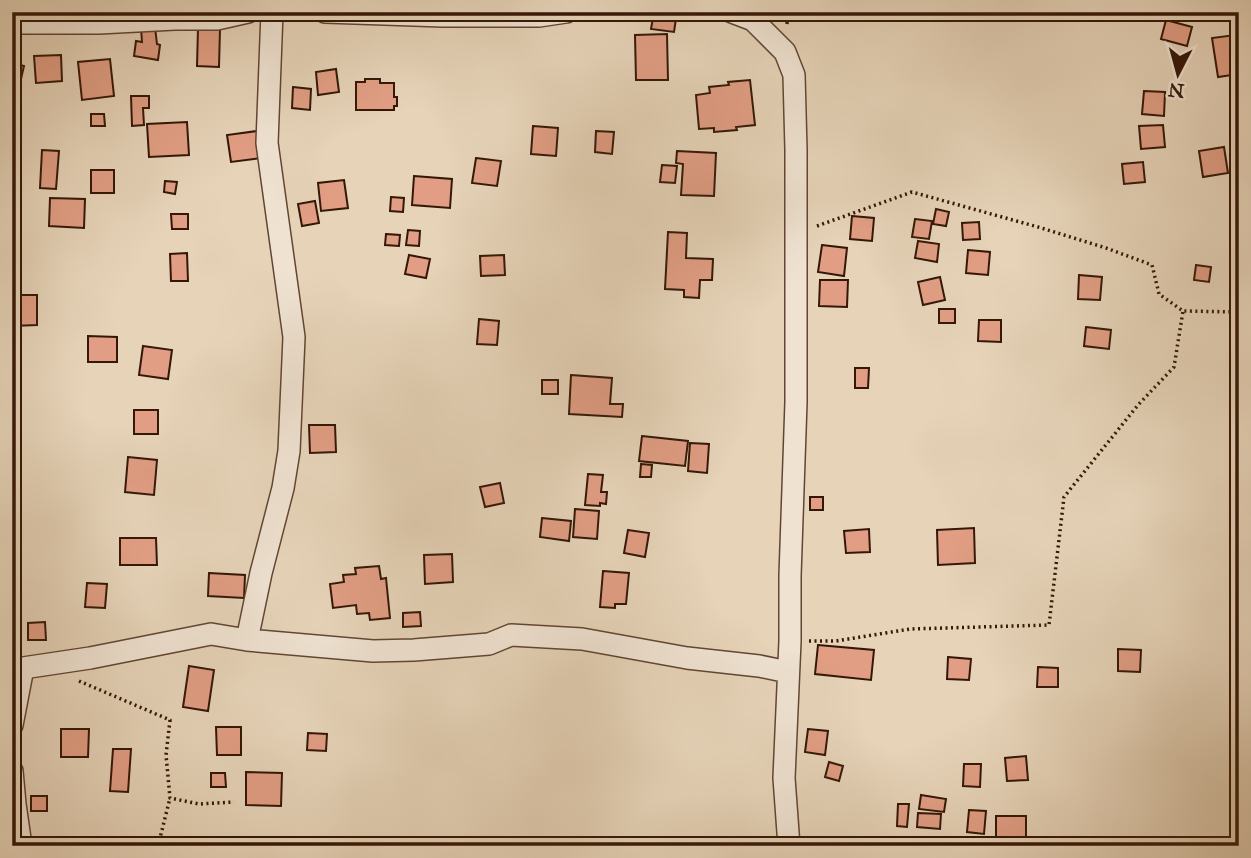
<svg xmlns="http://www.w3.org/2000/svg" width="1251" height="858" font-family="'IM FELL Great Primer',serif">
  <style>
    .building { fill: #e19e84; stroke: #351707; stroke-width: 2 }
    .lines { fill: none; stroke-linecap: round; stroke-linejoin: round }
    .minor-casing { stroke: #614633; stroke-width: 24 }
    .path { stroke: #351707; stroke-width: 3.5; stroke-dasharray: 2 3.5; stroke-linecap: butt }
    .minor { stroke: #efe2d1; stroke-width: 21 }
  </style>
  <rect width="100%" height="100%" fill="#e6d3b8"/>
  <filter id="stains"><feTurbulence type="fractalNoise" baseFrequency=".00286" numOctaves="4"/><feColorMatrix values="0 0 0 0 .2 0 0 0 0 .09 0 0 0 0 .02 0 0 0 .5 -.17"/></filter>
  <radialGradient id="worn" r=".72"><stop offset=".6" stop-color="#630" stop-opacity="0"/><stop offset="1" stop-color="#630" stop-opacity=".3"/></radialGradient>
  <!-- building -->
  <path class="building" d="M 654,12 L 677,12 L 674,32 L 651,29 Z
    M 1166,20 L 1192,27 L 1187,46 L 1161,39 Z
    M 155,27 L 157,44 L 160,45 L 158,60 L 134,56 L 136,41 L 142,42 L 141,28 Z
    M 198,28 L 220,29 L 219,67 L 197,66 Z
    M 667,34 L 668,80 L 636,80 L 635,35 Z
    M 1235,35 L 1236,41 L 1239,40 L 1239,74 L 1218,77 L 1212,38 Z
    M 61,55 L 62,81 L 36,83 L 34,56 Z
    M 110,59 L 114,96 L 82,100 L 78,62 Z
    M 12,63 L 24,66 L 21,79 L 18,78 L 13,96 Z
    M 336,69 L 339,92 L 318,95 L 316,72 Z
    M 365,79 L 380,79 L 380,83 L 394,83 L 394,97 L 397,97 L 397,106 L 394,106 L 394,110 L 356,110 L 356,82 L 365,82 Z
    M 750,80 L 755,125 L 736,127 L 737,130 L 714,132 L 714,128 L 699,129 L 696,95 L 710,93 L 709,87 L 729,85 L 728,82 Z
    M 293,87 L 311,89 L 310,110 L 292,108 Z
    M 1144,91 L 1165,92 L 1164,116 L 1142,114 Z
    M 131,96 L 149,96 L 149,108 L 143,108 L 144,125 L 132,126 Z
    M 91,114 L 104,114 L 105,126 L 91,126 Z
    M 187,122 L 189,155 L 149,157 L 147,124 Z
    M 1163,125 L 1165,147 L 1141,149 L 1139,126 Z
    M 533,126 L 558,128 L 556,156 L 531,154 Z
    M 257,131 L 261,158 L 231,162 L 227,135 Z
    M 596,131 L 614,132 L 612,154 L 595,152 Z
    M 1224,147 L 1228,173 L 1203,177 L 1199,151 Z
    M 42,150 L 59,151 L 56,189 L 40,188 Z
    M 677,151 L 716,153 L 714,196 L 681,195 L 683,164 L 676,163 Z
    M 476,158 L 501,161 L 497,186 L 472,183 Z
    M 1143,162 L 1145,182 L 1124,184 L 1122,164 Z
    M 662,165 L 677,166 L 675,183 L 660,182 Z
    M 91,170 L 114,170 L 114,193 L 91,193 Z
    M 414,176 L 452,179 L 450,208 L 412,205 Z
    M 344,180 L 348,208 L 321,211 L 318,183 Z
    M 165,181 L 177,182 L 175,194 L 164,192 Z
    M 391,197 L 404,198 L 403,212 L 390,211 Z
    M 50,198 L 85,199 L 84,228 L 49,226 Z
    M 315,201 L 319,223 L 302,226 L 298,204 Z
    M 936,209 L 949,212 L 946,226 L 933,224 Z
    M 171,214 L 188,214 L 188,229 L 172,229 Z
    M 852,216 L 874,218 L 872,241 L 850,239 Z
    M 915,219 L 932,221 L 929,239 L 912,237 Z
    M 979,222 L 980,239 L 963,240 L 962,223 Z
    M 408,230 L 420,231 L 419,246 L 406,245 Z
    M 668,232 L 687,233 L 686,258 L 713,259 L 712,280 L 700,280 L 699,298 L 684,297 L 684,290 L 665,289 Z
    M 386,234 L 400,235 L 399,246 L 385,245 Z
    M 918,241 L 939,244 L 937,262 L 915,258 Z
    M 822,245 L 847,248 L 844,276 L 818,272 Z
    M 968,250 L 990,252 L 988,275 L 966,273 Z
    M 187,253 L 188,281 L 171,281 L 170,254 Z
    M 409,255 L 430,259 L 426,278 L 405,274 Z
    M 504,255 L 505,275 L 481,276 L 480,256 Z
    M 1196,265 L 1211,267 L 1209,282 L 1194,280 Z
    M 1079,275 L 1102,277 L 1100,300 L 1078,299 Z
    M 940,277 L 945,300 L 923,305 L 918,282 Z
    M 820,280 L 848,280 L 847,307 L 819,306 Z
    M 12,295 L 37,295 L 37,325 L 12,326 Z
    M 939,309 L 955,309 L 955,323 L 939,323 Z
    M 479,319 L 499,321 L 497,345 L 477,344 Z
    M 979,320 L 1001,320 L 1001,342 L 978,341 Z
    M 1086,327 L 1111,330 L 1109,349 L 1084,346 Z
    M 88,336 L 117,337 L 117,362 L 88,362 Z
    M 143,346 L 172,350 L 168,379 L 139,375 Z
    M 855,368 L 869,368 L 868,388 L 855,388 Z
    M 571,375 L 612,378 L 610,404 L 623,404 L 622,417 L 569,414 Z
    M 542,380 L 558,380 L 558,394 L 542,394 Z
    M 134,410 L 158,410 L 158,434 L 134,434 Z
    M 309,425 L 335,425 L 336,452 L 310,453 Z
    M 642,436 L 688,441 L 685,466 L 639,461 Z
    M 690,443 L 709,444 L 707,473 L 688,471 Z
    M 128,457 L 157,460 L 154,495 L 125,492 Z
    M 641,464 L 652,465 L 651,477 L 640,477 Z
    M 588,474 L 603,475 L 601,492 L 607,492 L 606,504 L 600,503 L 600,506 L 585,505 Z
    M 500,483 L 504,503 L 485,507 L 480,487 Z
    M 810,497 L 823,497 L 823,510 L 810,510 Z
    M 575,509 L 599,511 L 597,539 L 573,537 Z
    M 542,518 L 571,521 L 569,541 L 540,537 Z
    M 974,528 L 975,563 L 938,565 L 937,530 Z
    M 869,529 L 870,552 L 846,553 L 844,531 Z
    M 628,530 L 649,533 L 645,557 L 624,553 Z
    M 120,538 L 156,538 L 157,565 L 120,565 Z
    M 452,554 L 453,582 L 425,584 L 424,555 Z
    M 379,566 L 381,579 L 386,578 L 390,618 L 370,620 L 369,613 L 357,614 L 356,605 L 333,608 L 330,584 L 344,582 L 343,575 L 356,574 L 355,568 Z
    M 603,571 L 629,573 L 626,604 L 615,604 L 615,608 L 600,607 Z
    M 209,573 L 245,575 L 244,598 L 208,596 Z
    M 87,583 L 107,584 L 105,608 L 85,607 Z
    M 420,612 L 421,626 L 403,627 L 403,613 Z
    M 45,622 L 46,640 L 28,640 L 28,623 Z
    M 818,645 L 874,650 L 871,680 L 815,674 Z
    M 1118,649 L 1141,650 L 1140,672 L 1118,671 Z
    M 948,657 L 971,659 L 969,680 L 947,679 Z
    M 189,666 L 214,670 L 208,711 L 183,707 Z
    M 1038,667 L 1058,668 L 1058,687 L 1037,687 Z
    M 216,727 L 241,727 L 241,755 L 217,755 Z
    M 61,729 L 89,729 L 88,757 L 61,757 Z
    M 808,729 L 828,731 L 825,755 L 805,752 Z
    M 308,733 L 327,734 L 326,751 L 307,750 Z
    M 113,749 L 131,749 L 128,792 L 110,791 Z
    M 1026,756 L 1028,780 L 1007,781 L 1005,758 Z
    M 829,762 L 843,766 L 839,781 L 825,777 Z
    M 964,764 L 981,764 L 980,787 L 963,786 Z
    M 246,772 L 282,773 L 281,806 L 246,805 Z
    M 211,773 L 225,773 L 226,787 L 211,787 Z
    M 921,795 L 946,799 L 944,812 L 919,809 Z
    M 31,796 L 47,796 L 47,811 L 31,811 Z
    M 898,804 L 909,804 L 907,827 L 897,826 Z
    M 969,810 L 986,811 L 984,834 L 967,832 Z
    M 918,813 L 941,814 L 940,829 L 917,827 Z
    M 996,816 L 1026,816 L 1026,846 L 996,846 Z"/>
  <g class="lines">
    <!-- minor casing -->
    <g class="minor-casing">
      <path id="minor" d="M 325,12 L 443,16 L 539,16 L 566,12
        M 732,12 L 753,20 L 785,52 L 794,75 L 796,150 L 796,402 L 790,576 L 790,641 L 784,778 L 789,846
        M 12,23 L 99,23 L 175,19 L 217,19 L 248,12
        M 247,640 L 261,573 L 283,488 L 289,451 L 294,337 L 267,143 L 272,12
        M 12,725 L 23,668 L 90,658 L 211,634 L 247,640 L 373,651 L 414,650 L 489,644 L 511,635 L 582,639 L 687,658 L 759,666 L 788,672
        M 12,771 L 15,804 L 21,846"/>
    </g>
    <!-- path -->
    <path class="path" d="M 787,24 L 788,12
      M 817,226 L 912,192 L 1038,227 L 1106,248 L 1152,265 L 1159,294 L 1183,311 L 1239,312
      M 809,641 L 836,641 L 910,629 L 1049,625 L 1064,497 L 1138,405 L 1174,367 L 1183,311
      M 79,681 L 170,720 L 166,755 L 170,798 L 199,804 L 234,802
      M 158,846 L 170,798"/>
    <!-- minor -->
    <use href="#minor" class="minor"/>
  </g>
  <!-- margin -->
  <rect width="1251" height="858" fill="none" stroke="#e6d3b8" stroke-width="42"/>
  <rect x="14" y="14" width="1223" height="830" fill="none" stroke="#351707" stroke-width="3.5"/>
  <rect x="21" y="21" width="1209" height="816" fill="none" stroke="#351707" stroke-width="2"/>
  <!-- north arrow -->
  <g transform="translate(1178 74) rotate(186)" stroke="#efe2d1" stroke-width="5" paint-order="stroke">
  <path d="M0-5L12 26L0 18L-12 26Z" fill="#351707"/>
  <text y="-10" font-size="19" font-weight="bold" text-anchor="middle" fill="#351707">N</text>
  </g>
  <rect width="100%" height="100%" filter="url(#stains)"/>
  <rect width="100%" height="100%" fill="url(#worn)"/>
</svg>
